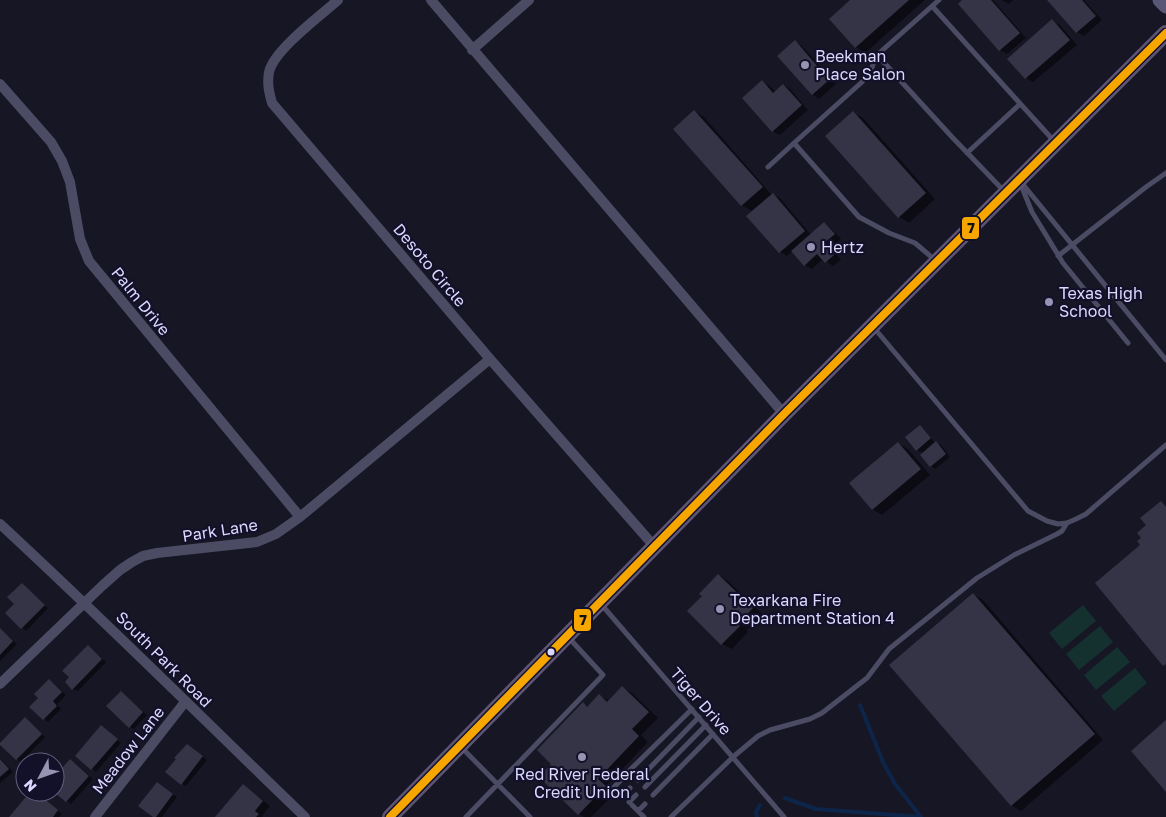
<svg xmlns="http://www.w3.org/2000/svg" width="1166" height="817" font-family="'Golos Text',sans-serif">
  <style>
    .green { fill: #14302f }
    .shadow { fill: #0007 }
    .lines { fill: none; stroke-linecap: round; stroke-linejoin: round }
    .stream { stroke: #0c2549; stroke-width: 4 }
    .building { fill: #353446 }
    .lane { stroke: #4b4b64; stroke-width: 5 }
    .street { stroke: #4b4b64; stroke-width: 10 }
    .secondary { stroke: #585776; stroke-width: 15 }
    .primary { stroke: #5e5575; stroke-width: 16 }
    .bus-1-casing { stroke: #13102a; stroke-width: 11 }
    .bus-1 { stroke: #f7a600; stroke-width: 8 }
    .poi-dot { fill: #9694b2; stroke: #13102a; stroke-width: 2 }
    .bus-dot { fill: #dbd8ff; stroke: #13102a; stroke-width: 2 }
    .labels { text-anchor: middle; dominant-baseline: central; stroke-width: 4.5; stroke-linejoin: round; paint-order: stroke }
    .poi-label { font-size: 16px; fill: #dbd8ff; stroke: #13102a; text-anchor: start }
    .street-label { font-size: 16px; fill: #dbd8ff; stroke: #13102a }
    .line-badge { stroke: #13102a; stroke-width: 2 }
    .pale-badge-label { font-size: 14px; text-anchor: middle; font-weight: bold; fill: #111 }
  </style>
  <rect width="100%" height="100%" fill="#171624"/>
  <!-- green -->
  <path class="green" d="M 1083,605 L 1096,621 L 1062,649 L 1049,633 Z
    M 1100,626 L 1113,642 L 1079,670 L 1066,654 Z
    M 1117,647 L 1130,662 L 1096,690 L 1084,675 Z
    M 1135,668 L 1147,683 L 1114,711 L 1101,696 Z"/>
  <!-- shadow -->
  <path class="shadow" d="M 852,0 L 925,0 L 865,53 L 856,47 Z
    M 964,0 L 993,0 L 1026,38 L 1007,54 L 1000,50 L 960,4 Z
    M 1002,0 L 1013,0 L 1009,4 Z
    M 1049,0 L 1084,0 L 1102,20 L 1084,36 L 1077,32 Z
    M 1052,21 L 1060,25 L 1077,45 L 1033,82 L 1026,78 L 1009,59 Z
    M 795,42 L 802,46 L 836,84 L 819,99 L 812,94 Z
    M 763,82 L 770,86 L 776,92 L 784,85 L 791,90 L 808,110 L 780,135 L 772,131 Z
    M 695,112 L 704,117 L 771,194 L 780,198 L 811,235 L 824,224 L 831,228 L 841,239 L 831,248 L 841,260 L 833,266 L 823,259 L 812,269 L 805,265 L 793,251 L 787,256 L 780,252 L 753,212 L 742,205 L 674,129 Z
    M 853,113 L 863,118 L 935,199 L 909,223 L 899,217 L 827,136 Z
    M 920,426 L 924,429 L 934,442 L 941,445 L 950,457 L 935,469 L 931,466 L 924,453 L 917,450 Z
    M 898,443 L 908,449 L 930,475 L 882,515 L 872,509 Z
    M 719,575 L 728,581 L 762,614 L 747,630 L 748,632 L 732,649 L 722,644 L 703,596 Z
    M 22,584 L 48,608 L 26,631 L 7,613 L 15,604 Z
    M 974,595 L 983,600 L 1103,740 L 1021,811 L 1011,805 Z
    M 0,629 L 17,644 L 0,661 Z
    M 88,646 L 106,662 L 78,691 L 73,689 Z
    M 53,683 L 66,695 L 57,704 L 61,709 L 48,722 L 31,707 Z
    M 622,688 L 632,693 L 658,718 L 641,735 L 648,742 L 607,785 L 615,793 L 591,817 L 584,817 L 579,814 L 553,764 L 583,704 L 589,707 L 600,696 L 609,701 Z
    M 121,692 L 147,715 L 134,729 L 130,727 Z
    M 25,719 L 45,737 L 21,762 L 1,744 Z
    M 106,729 L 121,743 L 96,772 L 76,755 Z
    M 192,748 L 207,760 L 186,786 L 182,784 Z
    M 0,758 L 13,772 L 0,783 Z
    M 75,763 L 93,779 L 71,804 L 55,791 L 55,778 Z
    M 243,785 L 270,806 L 262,816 L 263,817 L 217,817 Z
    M 161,786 L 177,797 L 162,817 L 155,817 Z
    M 31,792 L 37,793 L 62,814 L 59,817 L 11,817 Z"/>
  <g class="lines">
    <!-- stream -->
    <path class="stream" d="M 860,705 L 883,762 L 895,784 L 921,817
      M 785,798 L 816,809 L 921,817
      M 757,817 L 756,812 L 760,805"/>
  </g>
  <!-- building -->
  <path class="building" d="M 850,0 L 909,0 L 855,48 L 829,19 Z
    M 962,0 L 991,0 L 1020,33 L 999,51 L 958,4 Z
    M 1047,0 L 1082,0 L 1096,16 L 1076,33 Z
    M 1052,19 L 1070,40 L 1025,79 L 1007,59 Z
    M 795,40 L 829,80 L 812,95 L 777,56 Z
    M 762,80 L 773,93 L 783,84 L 802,105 L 772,132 L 742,98 Z
    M 694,110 L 763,187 L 741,206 L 673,129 Z
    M 853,111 L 926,193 L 898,218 L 825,136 Z
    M 773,193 L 805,231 L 779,253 L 746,216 Z
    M 824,222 L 835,234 L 824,243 L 834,255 L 825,263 L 817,254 L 804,266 L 791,251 Z
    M 920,425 L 931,438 L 916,451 L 905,437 Z
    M 936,441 L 946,454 L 930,467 L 920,455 Z
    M 898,442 L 921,469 L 872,510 L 849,483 Z
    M 1161,501 L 1166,507 L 1166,664 L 1163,666 L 1095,583 L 1140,545 L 1137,541 L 1141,538 L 1137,533 L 1146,525 L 1140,518 Z
    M 718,574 L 753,608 L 738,624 L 740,626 L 721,645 L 687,611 L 702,596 L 699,594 Z
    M 22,583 L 45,605 L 21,629 L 5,613 L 14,604 L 7,597 Z
    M 973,593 L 1095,734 L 1011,806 L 889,665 Z
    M 0,628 L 13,641 L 0,655 Z
    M 88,645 L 102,659 L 72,690 L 65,682 L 69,677 L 62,671 Z
    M 49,679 L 62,692 L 53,701 L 57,706 L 43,720 L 29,707 L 38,698 L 34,694 Z
    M 622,686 L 649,712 L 632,729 L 639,736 L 598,779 L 606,786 L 578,815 L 539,777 L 551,764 L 537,750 L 583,702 L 587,707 L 599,694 L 607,702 Z
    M 121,691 L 143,712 L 129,728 L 106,706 Z
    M 25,717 L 42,734 L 16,760 L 0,745 L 0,743 Z
    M 1166,720 L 1166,792 L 1131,751 Z
    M 101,725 L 118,739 L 91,770 L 75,756 Z
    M 187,744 L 203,756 L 181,785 L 165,772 L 176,759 L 174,758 Z
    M 0,759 L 9,769 L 0,777 Z
    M 70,759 L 89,776 L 66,802 L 55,793 L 55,776 Z
    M 157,782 L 173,794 L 156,817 L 153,817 L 138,806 Z
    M 243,784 L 263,801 L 255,811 L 259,814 L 256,817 L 215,817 Z
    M 30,792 L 36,792 L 58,810 L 53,817 L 9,817 Z"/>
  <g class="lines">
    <!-- lane -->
    <path class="lane" d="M 939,0 L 877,55 L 952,137 L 1004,191
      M 932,6 L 1054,141
      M 794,143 L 862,82 L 870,72 L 877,55
      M 967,153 L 1020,104
      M 768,167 L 794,143 L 859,217 L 889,233 L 915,243 L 935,260
      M 1021,182 L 1166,360
      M 1021,185 L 1032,212 L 1063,263 L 1128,343
      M 1058,256 L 1146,187 L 1166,173
      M 875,329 L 1028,511 L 1047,521 L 1058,524 L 1067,523 L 1076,519 L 1086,514 L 1166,445
      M 601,604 L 784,817
      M 462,748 L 530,817
      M 629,771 L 692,709
      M 638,780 L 699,717
      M 645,787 L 706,725
      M 620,793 L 614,787 L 621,780
      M 653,795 L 713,734
      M 623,796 L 630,788
      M 629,802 L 636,795
      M 632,805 L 644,817
      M 638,811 L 645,804
      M 466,817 L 603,675 L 569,638
      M 671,817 L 733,757 L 758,736 L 770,730 L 810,719 L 822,713 L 867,678 L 889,649 L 977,578 L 1014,555 L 1057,534 L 1062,531 L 1067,523"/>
    <!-- street -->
    <path class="street" d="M 338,0 C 320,16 274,50 269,72 C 267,84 269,92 272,103 L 490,359 L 654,546
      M 431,0 L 784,414
      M 472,50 L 529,0
      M 0,84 L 51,142 L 62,161 L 70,182 L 80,239 L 89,261 L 300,517
      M 0,524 C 104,620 203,719 305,817
      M 0,684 L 102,586 L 120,570 L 132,562 L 143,556 L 157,553 L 257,542 L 276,534 L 300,517 L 490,359
      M 95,817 L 185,702"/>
    <!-- secondary -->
    <path class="secondary" d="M 1160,0 L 1166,6"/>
    <!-- primary -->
    <path class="primary" d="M 390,817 L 784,414 L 1166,33"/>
    <!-- bus-1 casing -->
    <g class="bus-1-casing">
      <path id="bus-1" d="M 390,817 L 784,414 L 1166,33"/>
    </g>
    <!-- bus-1 -->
    <use href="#bus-1" class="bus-1"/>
  </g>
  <!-- markers -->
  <g class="poi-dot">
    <circle cx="805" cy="65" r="5"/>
    <circle cx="811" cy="247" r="5"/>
    <circle cx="1049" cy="302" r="5"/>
    <circle cx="720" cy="609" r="5"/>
    <circle cx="582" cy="757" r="5"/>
  </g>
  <circle class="bus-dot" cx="551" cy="652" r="4.5"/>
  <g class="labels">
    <!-- poi labels -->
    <g class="poi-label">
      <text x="815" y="56">Beekman<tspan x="815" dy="18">Place Salon</tspan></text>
      <text x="821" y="247">Hertz</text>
      <text x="1059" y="293">Texas High<tspan x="1059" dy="18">School</tspan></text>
      <text x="730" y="600">Texarkana Fire<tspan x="730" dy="18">Department Station 4</tspan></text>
      <text x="582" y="774" text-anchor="middle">Red River Federal<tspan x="582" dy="18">Credit Union</tspan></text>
    </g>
    <!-- street labels -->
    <g class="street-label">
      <text transform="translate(430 265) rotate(50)">Desoto Circle</text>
      <text transform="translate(141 301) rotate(51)">Palm Drive</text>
      <text transform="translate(220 530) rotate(-9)">Park Lane</text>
      <text transform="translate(164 659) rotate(45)">South Park Road</text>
      <text transform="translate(701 701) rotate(49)">Tiger Drive</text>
      <text transform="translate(128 750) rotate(-52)">Meadow Lane</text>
    </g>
  </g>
  <g class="line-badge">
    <rect x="961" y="216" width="19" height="24" rx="5" fill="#f7a600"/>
    <rect x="573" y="608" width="19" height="24" rx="5" fill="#f7a600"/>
  </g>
  <g class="pale-badge-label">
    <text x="971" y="233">7</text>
    <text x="583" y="625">7</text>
  </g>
  <!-- north arrow -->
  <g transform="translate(40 777) rotate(229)"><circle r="24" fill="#13102a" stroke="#63607f"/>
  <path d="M0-4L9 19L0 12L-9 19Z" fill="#9694b2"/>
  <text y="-8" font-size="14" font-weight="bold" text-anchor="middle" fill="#dbd8ff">N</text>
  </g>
</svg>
